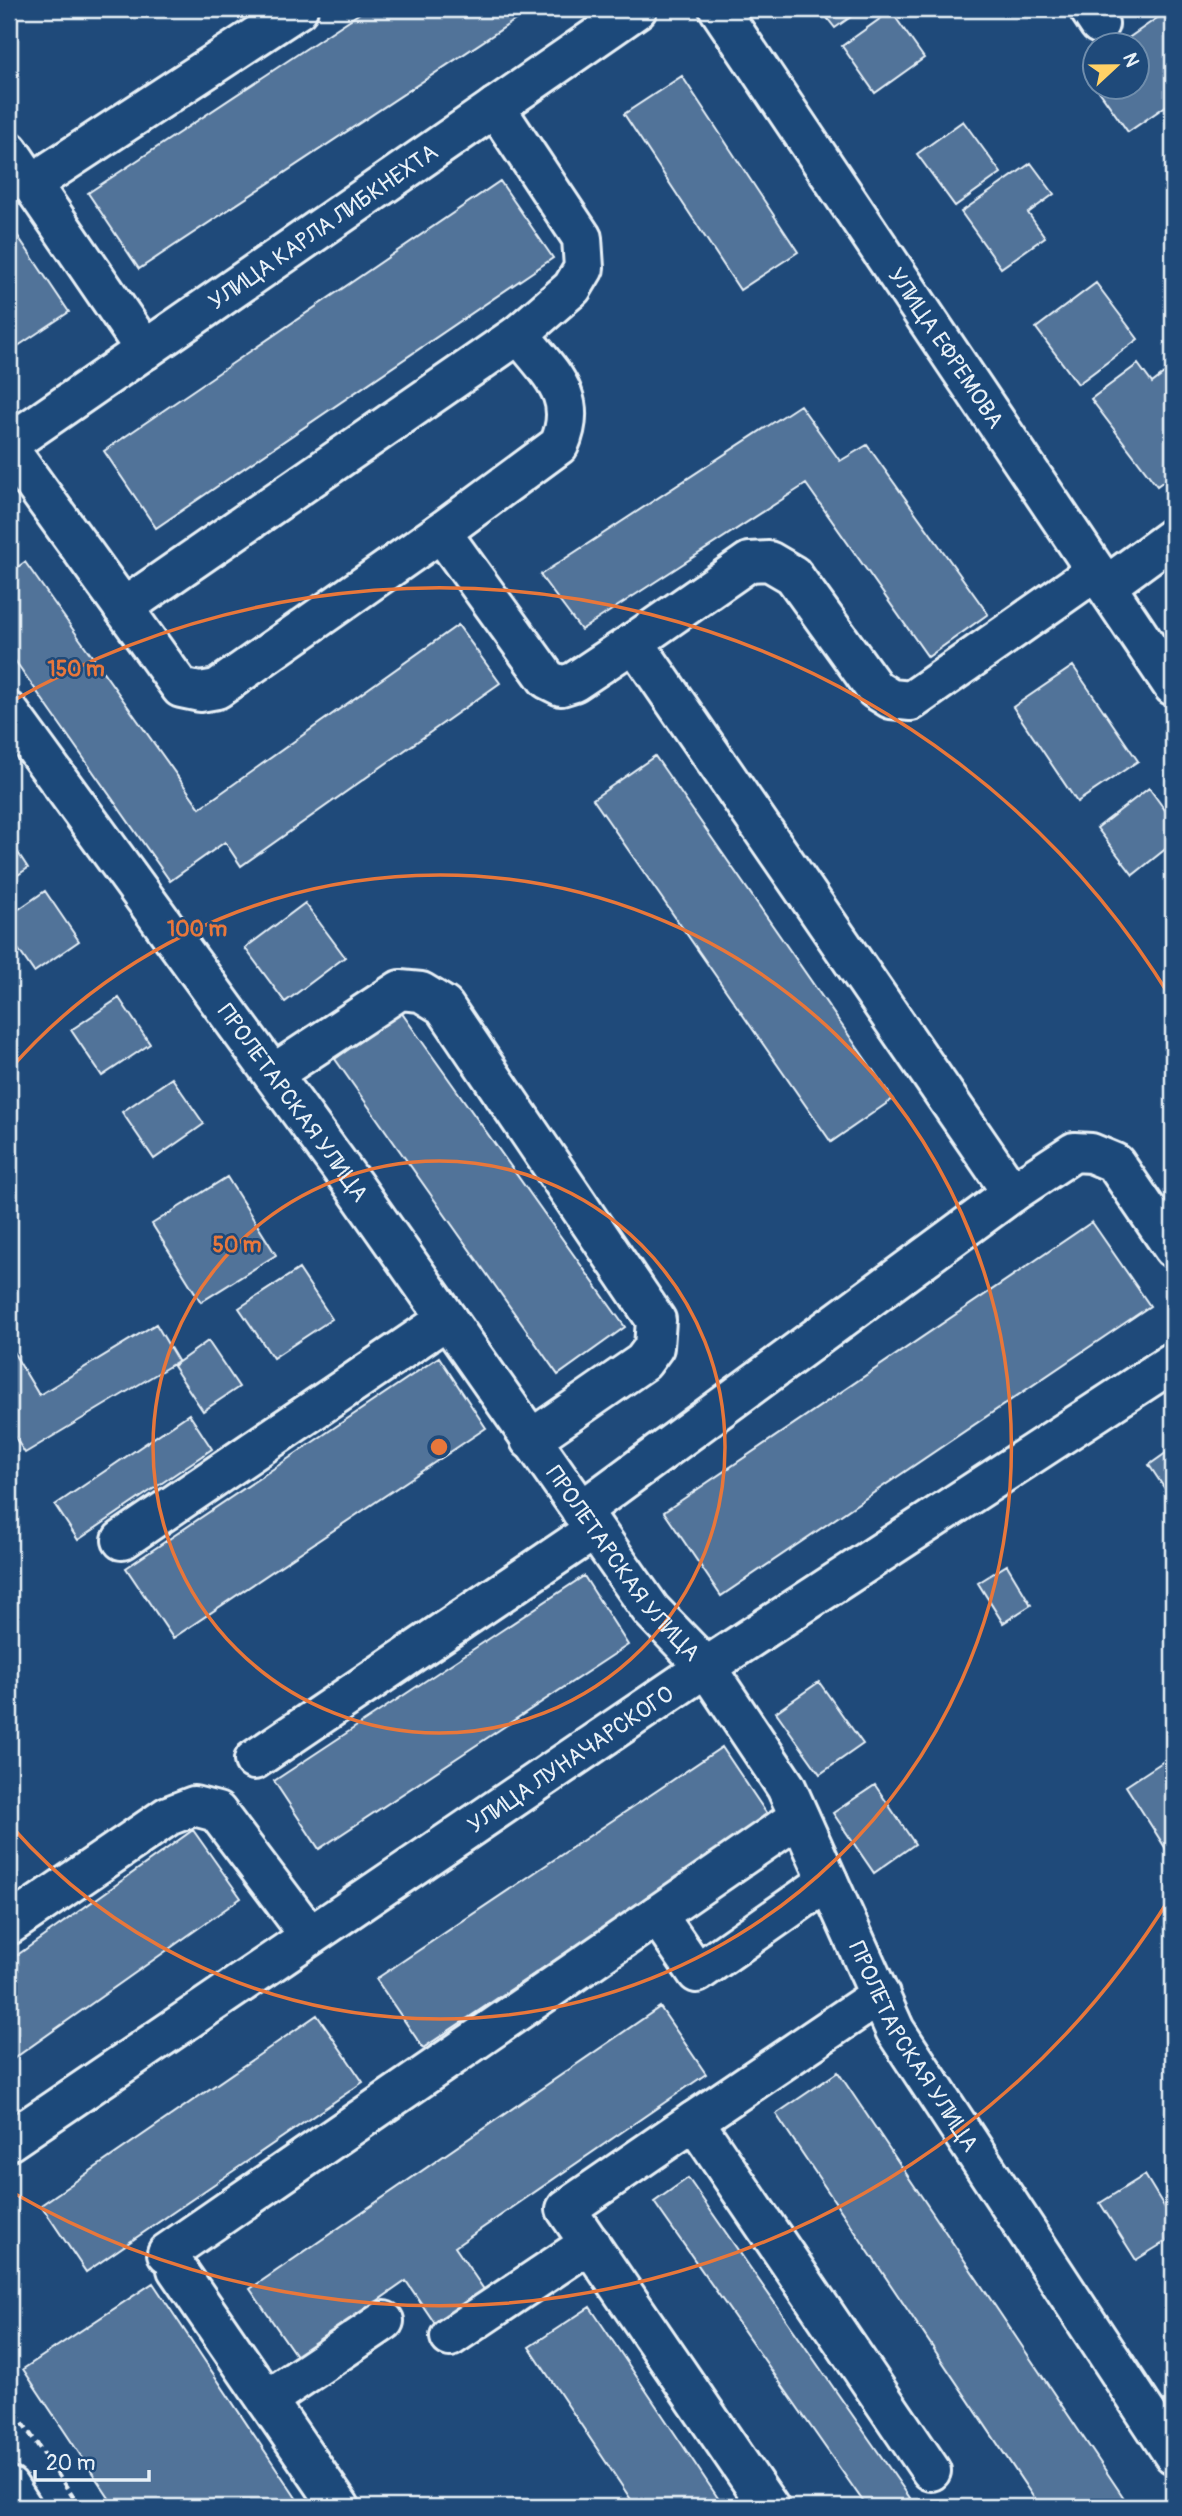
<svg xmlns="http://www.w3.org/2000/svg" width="1182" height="2516" font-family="Pangolin,sans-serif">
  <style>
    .building { fill: #517399; stroke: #e8f1f8; stroke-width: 2 }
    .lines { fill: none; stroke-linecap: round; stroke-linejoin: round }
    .minor-casing { stroke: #e8f1f8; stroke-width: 44 }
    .major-casing { stroke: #e8f1f8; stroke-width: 44 }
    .path { stroke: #e8f1f8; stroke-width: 4.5; stroke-dasharray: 7 5; stroke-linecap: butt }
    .minor { stroke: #1f4a7a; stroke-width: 38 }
    .major { stroke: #1f4a7a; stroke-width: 38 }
    .ring { fill: none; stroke: #e8773b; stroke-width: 3.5 }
    .labels { text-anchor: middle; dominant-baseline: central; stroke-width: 5; stroke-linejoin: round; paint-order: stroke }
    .street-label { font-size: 23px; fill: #e8f1f8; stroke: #1f4a7a }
    .centre { fill: #e8773b; stroke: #1f4a7a; stroke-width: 3.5 }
    .ring-label { font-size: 21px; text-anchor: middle; font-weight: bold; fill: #e8773b; stroke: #1f4a7a; stroke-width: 5; stroke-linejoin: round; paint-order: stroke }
  </style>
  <rect width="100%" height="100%" fill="#1f4a7a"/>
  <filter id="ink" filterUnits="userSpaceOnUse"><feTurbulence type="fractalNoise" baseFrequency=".0143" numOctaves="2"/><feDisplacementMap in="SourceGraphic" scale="14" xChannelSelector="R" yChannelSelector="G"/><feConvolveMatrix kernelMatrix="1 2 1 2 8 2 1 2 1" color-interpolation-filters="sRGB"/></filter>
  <g filter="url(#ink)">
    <!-- building -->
    <path class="building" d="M 366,9 L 532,9 L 139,269 L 88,193 Z
      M 820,9 L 862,9 L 835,28 Z
      M 1170,9 L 1173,9 L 1173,101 L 1128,132 L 1097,88 L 1136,88 L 1136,46 L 1117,46 Z
      M 891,11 L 924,58 L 875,93 L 842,46 Z
      M 1094,61 L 1094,84 L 1084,68 Z
      M 682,76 L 798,252 L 740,290 L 624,114 Z
      M 963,121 L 1001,173 L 955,206 L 917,154 Z
      M 1031,163 L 1054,194 L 1028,213 L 1045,237 L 1001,268 L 961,212 Z
      M 500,181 L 553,258 L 156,528 L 104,451 Z
      M 9,223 L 69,312 L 9,352 Z
      M 1096,283 L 1138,339 L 1078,384 L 1036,328 Z
      M 1138,364 L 1152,383 L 1173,367 L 1173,474 L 1157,486 L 1091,399 Z
      M 800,405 L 840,461 L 867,445 L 988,614 L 928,657 L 806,484 L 581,630 L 540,575 Z
      M 25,562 L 200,808 L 458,625 L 500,683 L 241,866 L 225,842 L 170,881 L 9,652 L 9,573 Z
      M 1073,666 L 1138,761 L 1077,802 L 1013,707 Z
      M 655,756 L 893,1099 L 831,1142 L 593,799 Z
      M 1149,788 L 1173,821 L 1173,843 L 1133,875 L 1097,828 Z
      M 9,839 L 28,868 L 9,881 Z
      M 45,891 L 79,941 L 34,972 L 9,936 L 9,916 Z
      M 305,903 L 345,957 L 285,1002 L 245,948 Z
      M 119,998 L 150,1044 L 102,1076 L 71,1030 Z
      M 401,1012 L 625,1327 L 558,1375 L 335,1059 Z
      M 172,1078 L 204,1124 L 154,1159 L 122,1112 Z
      M 227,1177 L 276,1255 L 201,1302 L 152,1224 Z
      M 1092,1222 L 1150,1306 L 721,1596 L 664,1512 Z
      M 299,1269 L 332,1319 L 273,1358 L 239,1308 Z
      M 156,1324 L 178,1361 L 25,1453 L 9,1428 L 9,1345 L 39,1395 Z
      M 208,1341 L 239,1387 L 203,1411 L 173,1366 Z
      M 439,1357 L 486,1428 L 173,1638 L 126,1568 Z
      M 189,1414 L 212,1449 L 78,1540 L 55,1505 Z
      M 1173,1448 L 1173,1501 L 1149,1465 Z
      M 1007,1565 L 1031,1605 L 1003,1623 L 978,1583 Z
      M 584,1576 L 628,1645 L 319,1849 L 274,1781 Z
      M 819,1682 L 863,1744 L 820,1774 L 776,1712 Z
      M 722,1747 L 769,1817 L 423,2048 L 376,1979 Z
      M 1173,1755 L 1173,1860 L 1126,1786 Z
      M 875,1785 L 915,1844 L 874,1873 L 833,1813 Z
      M 193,1830 L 241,1898 L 9,2062 L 9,1961 Z
      M 660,2007 L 706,2074 L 455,2247 L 487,2294 L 438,2328 L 406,2281 L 297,2357 L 250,2289 Z
      M 317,2015 L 363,2082 L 86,2272 L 41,2205 Z
      M 838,2072 L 1130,2507 L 1040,2507 L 776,2114 Z
      M 1145,2175 L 1173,2221 L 1173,2237 L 1136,2260 L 1100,2203 Z
      M 688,2178 L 910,2498 L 897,2507 L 867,2507 L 654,2202 Z
      M 153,2283 L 302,2507 L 115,2507 L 23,2369 Z
      M 590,2307 L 724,2507 L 636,2507 L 529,2347 Z"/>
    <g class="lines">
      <!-- minor casing -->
      <g class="minor-casing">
        <g id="minor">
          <path d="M 1089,9 L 1099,24"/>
          <path d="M 9,151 L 145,350"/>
          <path d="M 31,184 L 298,9"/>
          <path id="s1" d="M 9,444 L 637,9"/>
          <path d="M 9,449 L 181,688 L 200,692 L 217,689 L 441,532 L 559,445 C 581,395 548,372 519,334"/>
          <path d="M 441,532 L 547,679 L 561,686 L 574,682 L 634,642 L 749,562 L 769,561 L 793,575 L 875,689 L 891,699 L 911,701 L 1096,571"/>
          <path d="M 1106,586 L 1173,537"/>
          <path d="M 123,608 L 519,334 L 572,288 L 584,268 L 582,238 L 495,107"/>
          <path d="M 634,642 L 1012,1193"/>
          <path id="s2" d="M 9,712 L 354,1186 L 651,1610 L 706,1667 L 786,1787 L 895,2030 L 1173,2454"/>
          <path d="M 273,1074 L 400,990 L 421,992 L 444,1006 L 656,1320 L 654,1347 L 643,1362 L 530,1440"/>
          <path d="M 581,1511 L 1012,1193 L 1074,1152 L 1091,1153 L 1115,1163 L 1173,1248"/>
          <path d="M 122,1540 L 447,1319"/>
          <path d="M 254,1760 L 594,1530"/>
          <path d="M 657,1915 L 697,1973 L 828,1881"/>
          <path d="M 9,1925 L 168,1816 L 194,1806 L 217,1812 L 310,1936"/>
          <path d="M 694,2121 L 880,1995"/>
          <path id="s3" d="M 9,2141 L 706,1667 L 1173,1362"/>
          <path d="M 167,2253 L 799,1817"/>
          <path d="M 177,2269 L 340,2507"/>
          <path d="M 450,2337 L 590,2243"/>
          <path d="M 267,2400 L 384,2321"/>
          <path d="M 769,2507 L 566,2209 L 694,2121 L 931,2471"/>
        </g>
      </g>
      <!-- major casing -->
      <g class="major-casing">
        <g id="major">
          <path id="s4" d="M 719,9 L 1173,686"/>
          <path d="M 9,2487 L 22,2507"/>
        </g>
      </g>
      <!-- path -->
      <path class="path" d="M 9,2403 L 80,2507"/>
      <!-- minor -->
      <use href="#minor" class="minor"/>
      <!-- major -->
      <use href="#major" class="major"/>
    </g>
  </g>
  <!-- distance rings -->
  <g class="ring">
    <circle cx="439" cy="1447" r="286"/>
    <path d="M11 1068A572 572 0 1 1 11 1826"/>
    <path d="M1171 1896A859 859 0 0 1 10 2191M9 703A859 859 0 0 1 1171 998"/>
  </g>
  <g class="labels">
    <!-- street labels -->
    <g class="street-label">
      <text stroke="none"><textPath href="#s1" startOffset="382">УЛИЦА КАРЛА ЛИБКНЕХТА</textPath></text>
      <text stroke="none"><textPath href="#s4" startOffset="408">УЛИЦА ЕФРЕМОВА</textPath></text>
      <text stroke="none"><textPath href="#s2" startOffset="483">ПРОЛЕТАРСКАЯ УЛИЦА</textPath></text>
      <text stroke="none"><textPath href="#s2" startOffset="1050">ПРОЛЕТАРСКАЯ УЛИЦА</textPath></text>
      <text stroke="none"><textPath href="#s3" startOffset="679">УЛИЦА ЛУНАЧАРСКОГО</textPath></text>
      <text stroke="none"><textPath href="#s2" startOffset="1617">ПРОЛЕТАРСКАЯ УЛИЦА</textPath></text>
    </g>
  </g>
  <circle cx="439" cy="1447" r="10" class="centre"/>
  <g class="ring-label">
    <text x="76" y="676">150 m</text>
    <text x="197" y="936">100 m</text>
    <text x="237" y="1252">50 m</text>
  </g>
  <!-- margin -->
  <rect width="1182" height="2516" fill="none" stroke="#1f4a7a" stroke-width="35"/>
  <rect x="18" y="18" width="1147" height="2481" fill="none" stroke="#e8f1f8" stroke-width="2.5" filter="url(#ink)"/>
  <!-- north arrow -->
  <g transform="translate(1116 66) rotate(68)"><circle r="33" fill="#1f4a7a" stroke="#6f8dac" stroke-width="2"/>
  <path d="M0-5L12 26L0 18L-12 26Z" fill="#ffd166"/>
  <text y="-10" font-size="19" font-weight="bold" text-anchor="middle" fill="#e8f1f8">N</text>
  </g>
  <!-- scale -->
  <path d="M35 2470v10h114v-10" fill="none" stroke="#e8f1f8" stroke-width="3.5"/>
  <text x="46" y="2470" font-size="21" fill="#e8f1f8" stroke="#1f4a7a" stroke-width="5" paint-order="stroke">20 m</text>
</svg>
